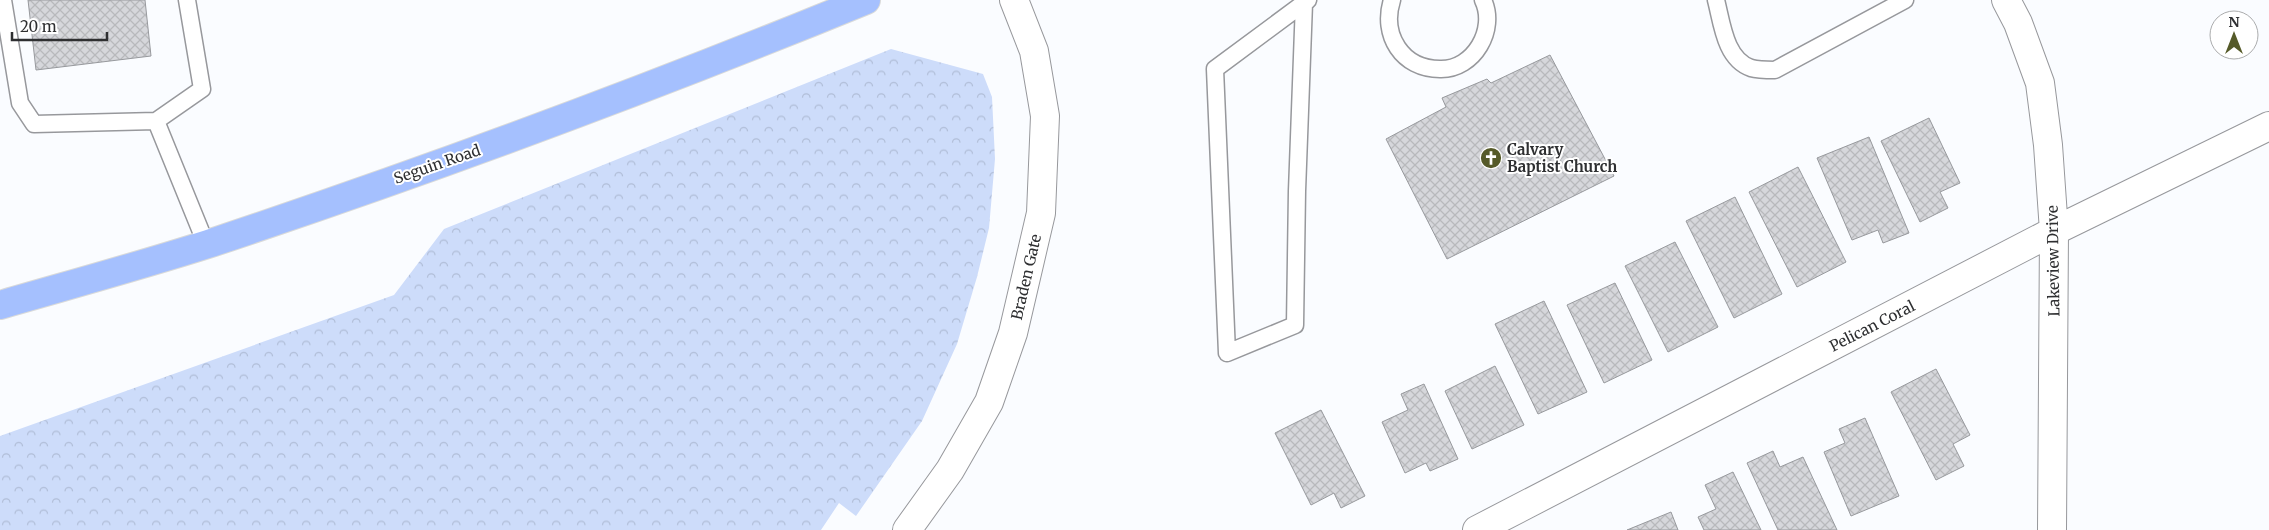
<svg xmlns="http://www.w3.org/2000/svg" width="2269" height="530" font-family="Merriweather,serif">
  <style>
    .forest { fill: url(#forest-crowns) }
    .building { fill: url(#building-cross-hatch); stroke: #97999d }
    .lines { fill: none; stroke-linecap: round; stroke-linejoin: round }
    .service-casing { stroke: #97989c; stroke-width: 19 }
    .minor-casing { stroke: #97989c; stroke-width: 30 }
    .primary-casing { stroke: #d9dada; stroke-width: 30 }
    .service { stroke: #fff; stroke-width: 16 }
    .minor { stroke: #fff; stroke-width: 28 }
    .primary { stroke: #a5c0fe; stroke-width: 28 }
    .labels { text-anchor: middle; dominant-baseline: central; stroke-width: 4; stroke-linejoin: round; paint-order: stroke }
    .poi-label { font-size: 15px; font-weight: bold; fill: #2e2f31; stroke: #fff; text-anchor: start }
    .street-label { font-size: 15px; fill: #2e2f31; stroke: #fff }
  </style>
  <defs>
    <pattern id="forest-crowns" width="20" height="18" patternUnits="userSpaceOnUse" patternTransform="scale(1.25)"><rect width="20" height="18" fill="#cddcfa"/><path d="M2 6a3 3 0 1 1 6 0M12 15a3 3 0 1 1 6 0" fill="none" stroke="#b0bdd7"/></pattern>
    <pattern id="building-cross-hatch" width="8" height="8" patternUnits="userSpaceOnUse" patternTransform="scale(1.25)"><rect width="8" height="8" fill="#d6d7db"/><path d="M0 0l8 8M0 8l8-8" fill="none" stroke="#b8b9bc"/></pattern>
  </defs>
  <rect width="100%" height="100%" fill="#fafcff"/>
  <!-- forest -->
  <path class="forest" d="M 891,49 L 983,74 L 992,97 L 995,159 L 989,228 L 977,277 L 957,344 L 922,421 L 856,516 L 839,503 L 821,530 L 0,530 L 0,436 L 394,295 L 444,229 Z"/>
  <!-- building -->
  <path class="building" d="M 28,0 L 145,0 L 151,56 L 36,70 Z
    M 1550,55 L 1614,176 L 1447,259 L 1386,139 L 1446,107 L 1442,98 L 1487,79 L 1491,83 Z
    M 1929,118 L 1960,183 L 1940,192 L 1948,208 L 1920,222 L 1881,141 Z
    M 1869,137 L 1909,233 L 1883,243 L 1878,230 L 1852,240 L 1817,158 Z
    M 1798,167 L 1846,262 L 1797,287 L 1749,192 Z
    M 1735,197 L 1782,294 L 1734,318 L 1686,221 Z
    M 1675,242 L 1718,327 L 1668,352 L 1625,266 Z
    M 1615,283 L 1652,360 L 1604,383 L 1567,305 Z
    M 1544,301 L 1587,392 L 1538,414 L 1495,324 Z
    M 1495,366 L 1524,425 L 1472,449 L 1445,391 Z
    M 1936,369 L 1970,435 L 1953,444 L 1964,466 L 1936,480 L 1891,392 Z
    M 1424,384 L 1458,459 L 1430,471 L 1426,463 L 1405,473 L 1382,422 L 1408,410 L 1401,394 Z
    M 1321,410 L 1365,496 L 1341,508 L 1334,493 L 1311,505 L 1275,433 Z
    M 1865,418 L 1899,496 L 1851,516 L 1824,452 L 1845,443 L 1839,429 Z
    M 1773,451 L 1780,467 L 1803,457 L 1837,530 L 1778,530 L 1747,463 Z
    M 1733,472 L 1761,530 L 1704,530 L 1698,517 L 1716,509 L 1705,485 Z
    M 1671,512 L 1678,530 L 1627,530 Z"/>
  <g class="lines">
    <!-- service casing -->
    <g class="service-casing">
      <path id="service" d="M 3,0 L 20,103 L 34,124 L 156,121 L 202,89 L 187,0
        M 1392,0 C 1381,35 1402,69 1440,69 C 1474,70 1497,29 1483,0
        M 1716,0 C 1722,23 1725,59 1751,68 C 1758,70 1768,70 1775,70 L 1905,0
        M 1304,3 L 1297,191 L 1295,325 L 1227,353 L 1215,69 L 1308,0
        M 156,121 L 206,244"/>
    </g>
    <!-- minor casing -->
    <g class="minor-casing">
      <path id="minor" d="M 2006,0 L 2018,23 L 2040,83 L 2048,145 L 2054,231 L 2052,530
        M 907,530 L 950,470 L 989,402 L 1013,333 L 1041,213 L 1045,116 L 1034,51 L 1014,0
        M 1477,530 L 2054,231 L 2269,126"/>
    </g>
    <!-- primary casing -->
    <g class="primary-casing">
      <path id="primary" d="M 0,305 C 69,285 139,266 208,244 C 430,170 649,89 866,0"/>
    </g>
    <!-- service -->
    <use href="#service" class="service"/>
    <!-- minor -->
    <use href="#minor" class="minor"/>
    <!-- primary -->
    <use href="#primary" class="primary"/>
  </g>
  <!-- icons -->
  <defs>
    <g id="church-disc" transform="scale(1.125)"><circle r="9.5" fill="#555a29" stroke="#fff"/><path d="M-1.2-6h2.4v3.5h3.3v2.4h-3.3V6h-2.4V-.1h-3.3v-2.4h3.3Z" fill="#fff"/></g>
  </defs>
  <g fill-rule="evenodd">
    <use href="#church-disc" x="1491" y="158"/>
  </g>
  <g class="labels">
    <!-- poi labels -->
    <g class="poi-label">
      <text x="1507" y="149">Calvary<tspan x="1507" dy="17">Baptist Church</tspan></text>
    </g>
    <!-- street labels -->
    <g class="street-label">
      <text transform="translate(437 164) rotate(-19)">Seguin Road</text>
      <text transform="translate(2053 261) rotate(-91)">Lakeview Drive</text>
      <text transform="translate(1026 277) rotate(-77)">Braden Gate</text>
      <text transform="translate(1872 326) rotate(-27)">Pelican Coral</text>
    </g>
  </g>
  <!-- north arrow -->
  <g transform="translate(2234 35)"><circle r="24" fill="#ffffff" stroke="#abacad"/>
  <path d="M0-4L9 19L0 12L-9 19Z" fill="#555a29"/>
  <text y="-8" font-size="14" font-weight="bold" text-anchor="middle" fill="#2e2f31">N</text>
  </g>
  <!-- scale -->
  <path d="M12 32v8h95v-8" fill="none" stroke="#2e2f31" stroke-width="2.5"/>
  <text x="20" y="32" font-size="15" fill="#2e2f31" stroke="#ffffff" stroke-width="4" paint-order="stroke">20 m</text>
</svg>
